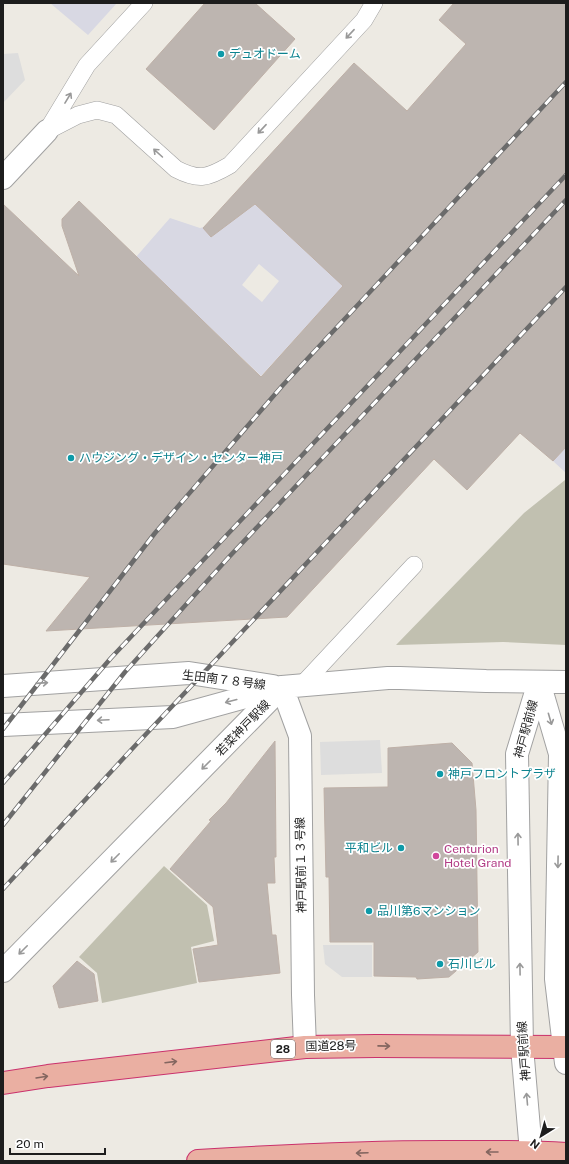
<svg xmlns="http://www.w3.org/2000/svg" width="569" height="1164" font-family="'Public Sans','Noto Sans JP',sans-serif">
  <style>
    .construction { fill: #c1c0b0 }
    .parking { fill: #ddd }
    .plaza { fill: #d8d8e3; fill-rule: evenodd }
    .building { fill: #bdb5b0; stroke: #beb0a7 }
    .lines { fill: none; stroke-linecap: round; stroke-linejoin: round }
    .service-casing { stroke: #a1a1a1; stroke-width: 18 }
    .minor-casing { stroke: #a1a1a1; stroke-width: 24 }
    .tertiary-casing { stroke: #a1a1a1; stroke-width: 24 }
    .trunk-casing { stroke: #ca316c; stroke-width: 24 }
    .service { stroke: #fff; stroke-width: 17 }
    .minor { stroke: #fff; stroke-width: 22 }
    .tertiary { stroke: #fff; stroke-width: 22 }
    .trunk { stroke: #eaafa2; stroke-width: 22 }
    .rail-casing { stroke: #6b6b6b; stroke-width: 4.5 }
    .rail { stroke: #fff; stroke-width: 3; stroke-dasharray: 9; stroke-linecap: butt }
    .oneway { stroke: #999 }
    .oneway2 { stroke: #846660 }
    .culture-dot { fill: #0f9aa8; stroke: #fff; stroke-width: 1.5 }
    .hotel-dot { fill: #d1479c; stroke: #fff; stroke-width: 1.5 }
    .labels { text-anchor: middle; dominant-baseline: central; stroke-width: 3.5; stroke-linejoin: round; paint-order: stroke }
    .shield { fill: #fff; stroke: #616161; stroke-width: 1 }
    .shield-label { font-size: 11px; font-weight: bold; fill: #1d1d1d }
    .culture-label { font-size: 12px; fill: #0d838f; stroke: #fff; text-anchor: start }
    .street-label { font-size: 12px; fill: #1d1d1d; stroke: #fff }
    .hotel-label { font-size: 12px; fill: #b23c85; stroke: #fff; text-anchor: start }
  </style>
  <rect width="100%" height="100%" fill="#edeae3"/>
  <!-- construction -->
  <path class="construction" d="M 565,480 L 566,481 L 566,645 L 503,642 L 396,645 L 524,513 Z
    M 164,866 L 207,905 L 214,941 L 191,947 L 197,983 L 102,1003 L 97,973 L 79,957 Z"/>
  <!-- parking -->
  <path class="parking" d="M 18,53 L 25,80 L 3,103 L 3,54 Z
    M 380,740 L 382,773 L 321,775 L 320,742 Z
    M 323,945 L 372,945 L 372,977 L 342,977 L 325,964 Z"/>
  <!-- plaza -->
  <path class="plaza" d="M 50,3 L 117,3 L 88,35 Z
    M 255,204 L 317,262 L 357,271 L 261,376 L 136,257 L 170,218 L 200,228 L 233,220 ZM 259,264 L 279,281 L 262,302 L 242,285 Z
    M 566,447 L 566,473 L 553,461 Z"/>
  <!-- building -->
  <path class="building" d="M 205,3 L 255,3 L 295,39 L 214,130 L 146,69 Z
    M 454,3 L 566,3 L 566,447 L 553,461 L 520,433 L 467,490 L 434,459 L 287,617 L 46,631 L 90,577 L 3,564 L 3,204 L 79,276 L 62,226 L 62,219 L 79,201 L 261,377 L 343,286 L 255,204 L 211,237 L 203,228 L 354,63 L 407,111 L 466,44 L 439,20 Z
    M 275,741 L 276,857 L 274,857 L 275,883 L 267,883 L 272,935 L 276,935 L 280,973 L 199,982 L 193,949 L 218,945 L 213,907 L 170,869 L 211,821 L 209,820 L 226,803 Z
    M 452,743 L 472,763 L 476,810 L 478,952 L 449,977 L 417,979 L 416,977 L 374,976 L 374,942 L 330,942 L 329,877 L 326,877 L 324,788 L 388,787 L 388,748 Z
    M 77,961 L 94,974 L 98,1001 L 59,1008 L 53,986 Z"/>
  <g class="lines">
    <!-- service casing -->
    <g class="service-casing">
      <path id="service" d="M 47,131 L 78,115 L 97,110 L 116,115 L 176,169 C 199,181 208,178 230,165 L 364,20 L 374,3
        M 47,131 L 87,65 L 144,3
        M 302,685 L 414,565"/>
    </g>
    <!-- minor casing -->
    <g class="minor-casing">
      <path id="minor" d="M 3,971 L 282,687
        M 564,1047 L 566,1063"/>
    </g>
    <!-- tertiary casing -->
    <g class="tertiary-casing">
      <path id="tertiary" d="M 3,178 L 47,131
        M 539,682 L 560,754 L 556,979 L 564,1047
        M 3,686 L 189,673 L 273,686
        M 282,687 L 300,736 L 303,995 L 305,1047
        M 3,725 L 173,717 L 282,687 L 388,678 L 400,678 L 486,681 L 566,682
        M 531,1152 L 522,1047 L 517,754 L 539,682"/>
    </g>
    <!-- trunk casing -->
    <g class="trunk-casing">
      <path id="trunk" d="M 3,1083 L 48,1076 L 305,1047 L 376,1046 L 566,1047
        M 198,1161 C 280,1156 362,1152 444,1152 C 485,1152 525,1151 566,1154"/>
    </g>
    <!-- service -->
    <use href="#service" class="service"/>
    <!-- minor -->
    <use href="#minor" class="minor"/>
    <!-- tertiary -->
    <use href="#tertiary" class="tertiary"/>
    <!-- trunk -->
    <use href="#trunk" class="trunk"/>
    <!-- rail casing -->
    <g class="rail-casing">
      <path id="rail" d="M 3,729 L 155,533 L 283,385 L 566,82
        M 3,783 L 111,658 L 566,175
        M 3,825 L 125,672 L 229,557 L 566,200
        M 3,889 L 132,749 L 566,287"/>
    </g>
    <!-- rail -->
    <use href="#rail" class="rail"/>
  </g>
  <!-- one-way arrows -->
  <defs><path id="oneway-shaft" d="M-6 0H5M1.5-3L5.5 0L1.5 3" fill="none" stroke-width="1.6" stroke-linecap="round" stroke-linejoin="round"/></defs>
  <g class="oneway">
    <use href="#oneway-shaft" transform="translate(350 34) rotate(133)"/>
    <use href="#oneway-shaft" transform="translate(68 98) rotate(-59)"/>
    <use href="#oneway-shaft" transform="translate(262 129) rotate(133)"/>
    <use href="#oneway-shaft" transform="translate(158 153) rotate(-138)"/>
    <use href="#oneway-shaft" transform="translate(42 683) rotate(-4)"/>
    <use href="#oneway-shaft" transform="translate(231 701) rotate(165)"/>
    <use href="#oneway-shaft" transform="translate(550 719) rotate(74)"/>
    <use href="#oneway-shaft" transform="translate(103 720) rotate(177)"/>
    <use href="#oneway-shaft" transform="translate(206 765) rotate(135)"/>
    <use href="#oneway-shaft" transform="translate(518 839) rotate(-91)"/>
    <use href="#oneway-shaft" transform="translate(115 858) rotate(135)"/>
    <use href="#oneway-shaft" transform="translate(558 862) rotate(91)"/>
    <use href="#oneway-shaft" transform="translate(23 950) rotate(135)"/>
    <use href="#oneway-shaft" transform="translate(520 969) rotate(-91)"/>
    <use href="#oneway-shaft" transform="translate(527 1099) rotate(-95)"/>
  </g>
  <g class="oneway2">
    <use href="#oneway-shaft" transform="translate(384 1046) rotate(1)"/>
    <use href="#oneway-shaft" transform="translate(171 1062) rotate(-7)"/>
    <use href="#oneway-shaft" transform="translate(42 1077) rotate(-9)"/>
    <use href="#oneway-shaft" transform="translate(492 1152) rotate(180)"/>
    <use href="#oneway-shaft" transform="translate(362 1153) rotate(178)"/>
  </g>
  <!-- markers -->
  <g class="culture-dot">
    <circle cx="221" cy="54" r="4"/>
    <circle cx="71" cy="458" r="4"/>
    <circle cx="440" cy="774" r="4"/>
    <circle cx="401" cy="848" r="4"/>
    <circle cx="369" cy="911" r="4"/>
    <circle cx="440" cy="964" r="4"/>
  </g>
  <circle class="hotel-dot" cx="436" cy="856" r="4"/>
  <g class="labels">
    <!-- shield labels -->
    <rect class="shield" x="271" y="1040" width="24" height="18" rx="3"/>
    <g class="shield-label">
      <text x="283" y="1049">28</text>
    </g>
    <!-- culture labels -->
    <g class="culture-label">
      <text x="229" y="54">デュオドーム</text>
      <text x="79" y="458">ハウジング・デザイン・センター神戸</text>
      <text x="448" y="774">神戸フロントプラザ</text>
      <text x="393" y="848" text-anchor="end">平和ビル</text>
      <text x="377" y="911">品川第6マンション</text>
      <text x="448" y="964">石川ビル</text>
    </g>
    <!-- street labels -->
    <g class="street-label">
      <text transform="translate(224 680) rotate(7)">生田南７８号線</text>
      <text transform="translate(243 728) rotate(-46)">若菜神戸駅線</text>
      <text transform="translate(526 729) rotate(-75)">神戸駅前線</text>
      <text transform="translate(301 865) rotate(-91)">神戸駅前１３号線</text>
      <text transform="translate(331 1046) rotate(-1)">国道28号</text>
      <text transform="translate(524 1051) rotate(-94)">神戸駅前線</text>
    </g>
    <!-- hotel labels -->
    <g class="hotel-label">
      <text x="444" y="849">Centurion<tspan x="444" dy="14">Hotel Grand</tspan></text>
    </g>
  </g>
  <!-- border -->
  <rect width="569" height="1164" fill="none" stroke="#1d1d1d" stroke-width="8"/>
  <!-- north arrow -->
  <g transform="translate(541 1136) rotate(217)" stroke="#ffffff" stroke-width="3" paint-order="stroke">
  <path d="M0-3L7 15L0 10L-7 15Z" fill="#1d1d1d"/>
  <text y="-6" font-size="11" font-weight="bold" text-anchor="middle" fill="#1d1d1d">N</text>
  </g>
  <!-- scale -->
  <path d="M10 1148v6h95v-6" fill="none" stroke="#1d1d1d" stroke-width="2"/>
  <text x="16" y="1148" font-size="12" fill="#1d1d1d" stroke="#ffffff" stroke-width="3" paint-order="stroke">20 m</text>
</svg>
